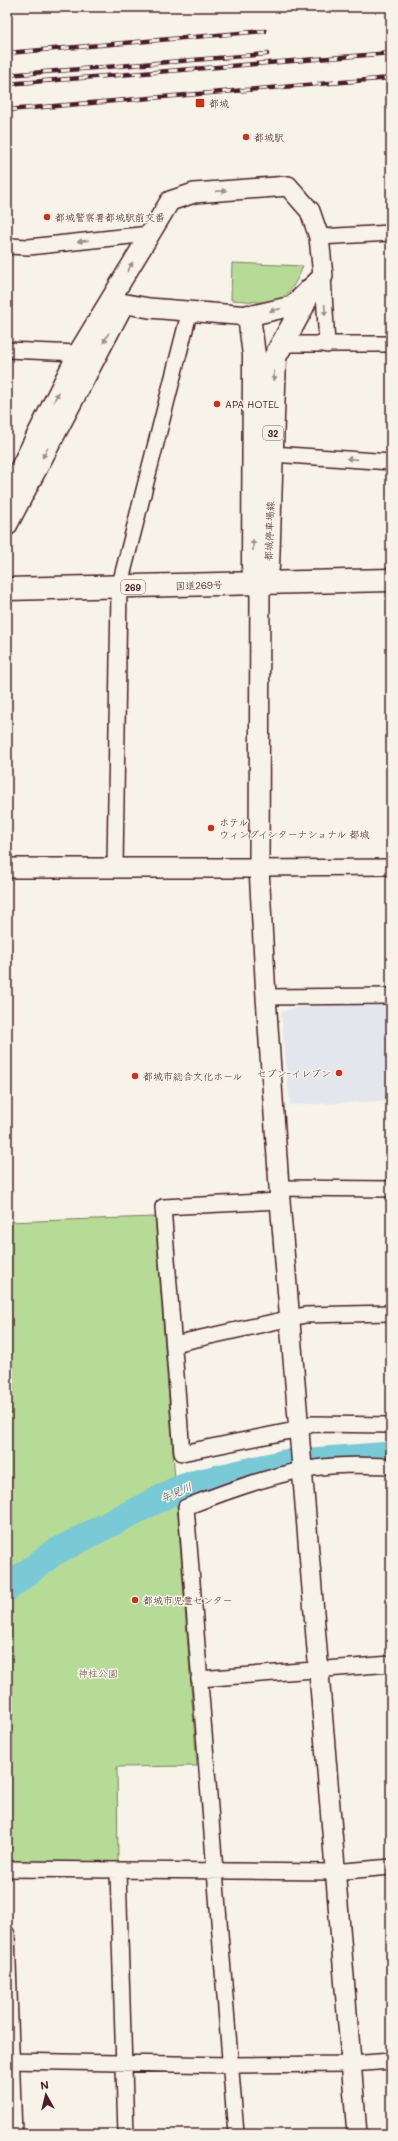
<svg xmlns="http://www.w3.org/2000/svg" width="398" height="2141" font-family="Mali,'Klee One',sans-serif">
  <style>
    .built { fill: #e4e6ed }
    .green { fill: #b5db96; stroke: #807d60 }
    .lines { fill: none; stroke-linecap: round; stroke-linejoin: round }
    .river { stroke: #7ac9d7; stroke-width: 27 }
    .minor-casing { stroke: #4a1f2b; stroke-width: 18 }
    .tertiary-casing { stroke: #4a1f2b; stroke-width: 22 }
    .primary-casing { stroke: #4a1f2b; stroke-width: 25 }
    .trunk-casing { stroke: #4a1f2b; stroke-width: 25 }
    .minor { stroke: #f7f3e8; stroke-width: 15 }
    .tertiary { stroke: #f7f3e8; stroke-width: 19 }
    .primary { stroke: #f7f3e8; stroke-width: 22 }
    .trunk { stroke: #f7f3e8; stroke-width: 22 }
    .rail-casing { stroke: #4a1f2b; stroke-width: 4.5 }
    .rail { stroke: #f7f3e8; stroke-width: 3; stroke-dasharray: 9; stroke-linecap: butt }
    .oneway { fill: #a0898a }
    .poi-dot { fill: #c8321e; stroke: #f7f3e8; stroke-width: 1.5 }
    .labels { text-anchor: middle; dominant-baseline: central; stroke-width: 3; stroke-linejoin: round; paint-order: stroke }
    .shield { fill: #f7f3e8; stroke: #7e5f64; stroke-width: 1 }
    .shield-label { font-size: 9px; font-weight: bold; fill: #4a1f2b }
    .poi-label { font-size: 10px; fill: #4a1f2b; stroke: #f7f3e8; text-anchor: start }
    .street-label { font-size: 10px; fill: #4a1f2b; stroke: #f7f3e8 }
    .park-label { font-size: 10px; fill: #654e46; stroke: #f7f3e8 }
    .water-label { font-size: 11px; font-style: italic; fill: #58525f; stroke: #f7f3e8 }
  </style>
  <rect width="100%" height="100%" fill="#f7f3e8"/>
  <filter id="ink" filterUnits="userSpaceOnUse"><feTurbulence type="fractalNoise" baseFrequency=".025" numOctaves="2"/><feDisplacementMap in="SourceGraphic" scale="8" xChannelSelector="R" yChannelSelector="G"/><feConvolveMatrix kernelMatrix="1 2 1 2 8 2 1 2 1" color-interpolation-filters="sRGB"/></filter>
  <g filter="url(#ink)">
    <!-- built -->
    <path class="built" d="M 391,1002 L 391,1101 L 290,1105 L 281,1012 L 297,1007 Z"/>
    <!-- green -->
    <path class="green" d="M 232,263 L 303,266 C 285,311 272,302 231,300 Z
      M 155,1217 L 197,1766 L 117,1767 L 118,1863 L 7,1864 L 7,1222 Z"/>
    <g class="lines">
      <!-- river -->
      <path class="river" d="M 7,1588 L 53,1553 L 184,1486 L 285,1463 L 391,1455"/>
      <!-- minor casing -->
      <g class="minor-casing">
        <path id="minor" d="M 319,237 L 391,233
          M 7,246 L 29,247 L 149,234
          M 323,276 L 327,345
          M 282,344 L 391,344
          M 7,350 L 78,353
          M 272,454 L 391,462
          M 115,868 L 119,588 L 190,310
          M 259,868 L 391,867
          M 266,997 L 391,996
          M 279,1188 L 391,1189
          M 280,1201 L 163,1207 L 182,1453 L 300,1429 L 312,1424 L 391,1425
          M 174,1344 L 305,1315 L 391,1313
          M 199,1679 L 391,1664
          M 7,1869 L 334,1872 L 391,1867
          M 118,1871 L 126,2134
          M 7,1934 L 14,2134
          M 7,2061 L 230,2065 L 351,2064 L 391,2061
          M 236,2134 L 186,1507 C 224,1492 262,1478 302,1470 C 331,1464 362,1465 391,1466"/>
      </g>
      <!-- tertiary casing -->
      <g class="tertiary-casing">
        <path id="tertiary" d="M 7,494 L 78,353 L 170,201 L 194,193 L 288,186 L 310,211 L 319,237 L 323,276 L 292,306 L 249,316 L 149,308 L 110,301
          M 7,526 L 124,304
          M 260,583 L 259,868 L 266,997 L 280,1201 L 357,2134
          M 7,868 L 259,868"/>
      </g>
      <!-- primary casing -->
      <g class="primary-casing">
        <path id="primary" d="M 249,316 L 254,355 L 253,567 L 260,583
          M 260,583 L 268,567 L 275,357 L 302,308 L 310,290"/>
      </g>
      <!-- trunk casing -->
      <g class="trunk-casing">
        <path id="trunk" d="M 7,589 L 391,580"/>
      </g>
      <!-- minor -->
      <use href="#minor" class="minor"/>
      <!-- tertiary -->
      <use href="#tertiary" class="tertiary"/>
      <!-- primary -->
      <use href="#primary" class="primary"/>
      <!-- trunk -->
      <use href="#trunk" class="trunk"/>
      <!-- rail casing -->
      <g class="rail-casing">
        <path id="rail" d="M 7,53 L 265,31
          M 7,75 L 267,54
          M 7,84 L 391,53
          M 7,110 L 391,78"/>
      </g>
      <!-- rail -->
      <use href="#rail" class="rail"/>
    </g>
    <!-- one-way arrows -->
    <defs><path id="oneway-solid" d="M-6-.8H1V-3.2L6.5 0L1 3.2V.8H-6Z"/></defs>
    <g class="oneway">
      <use href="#oneway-solid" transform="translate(221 191) rotate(-4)"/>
      <use href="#oneway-solid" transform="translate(83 241) rotate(173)"/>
      <use href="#oneway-solid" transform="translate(130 267) rotate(-60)"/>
      <use href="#oneway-solid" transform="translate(275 310) rotate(167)"/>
      <use href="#oneway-solid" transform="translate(325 310) rotate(87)"/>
      <use href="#oneway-solid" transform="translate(106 338) rotate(118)"/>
      <use href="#oneway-solid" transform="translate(274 376) rotate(92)"/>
      <use href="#oneway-solid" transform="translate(56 397) rotate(-63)"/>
      <use href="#oneway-solid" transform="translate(45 453) rotate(118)"/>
      <use href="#oneway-solid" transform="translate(352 459) rotate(-176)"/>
      <use href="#oneway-solid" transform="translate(253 545) rotate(-90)"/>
    </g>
  </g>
  <!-- markers -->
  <g class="poi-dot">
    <rect x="195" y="98" width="10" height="10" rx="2"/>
    <circle cx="246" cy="137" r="4"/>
    <circle cx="47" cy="217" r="4"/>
    <circle cx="217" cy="404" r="4"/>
    <circle cx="211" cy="828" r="4"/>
    <circle cx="339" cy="1073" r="4"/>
    <circle cx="135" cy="1076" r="4"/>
    <circle cx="135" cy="1600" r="4"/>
  </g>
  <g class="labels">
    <!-- shield labels -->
    <g class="shield">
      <rect x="263" y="426" width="20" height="14" rx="3"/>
      <rect x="121" y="580" width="24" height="14" rx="3"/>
    </g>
    <g class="shield-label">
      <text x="273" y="433">32</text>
      <text x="133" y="587">269</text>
    </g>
    <!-- poi labels -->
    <g class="poi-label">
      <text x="209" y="103">都城</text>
      <text x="254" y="137">都城駅</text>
      <text x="55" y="217">都城警察署都城駅前交番</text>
      <text x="225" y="404">APA HOTEL</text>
      <text x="219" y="822">ホテル<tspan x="219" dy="12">ウィングインターナショナル 都城</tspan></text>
      <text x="331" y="1073" text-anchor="end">セブン-イレブン</text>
      <text x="143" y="1076">都城市総合文化ホール</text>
      <text x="143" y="1600">都城市児童センター</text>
    </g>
    <!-- street labels -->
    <g class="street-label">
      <text transform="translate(269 531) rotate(-88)">都城停車場線</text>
      <text transform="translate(199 585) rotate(-2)">国道269号</text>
    </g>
    <!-- park labels -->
    <g class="park-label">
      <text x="98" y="1673">神柱公園</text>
    </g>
    <!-- water labels -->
    <g class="water-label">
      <text transform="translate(176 1492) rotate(-23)">年見川</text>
    </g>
  </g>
  <!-- margin -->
  <rect width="398" height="2141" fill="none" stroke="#f7f3e8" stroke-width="24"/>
  <rect x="12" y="12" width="374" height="2117" fill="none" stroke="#4a1f2b" stroke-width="1.5" filter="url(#ink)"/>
  <!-- north arrow -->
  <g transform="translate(46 2095) rotate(352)" stroke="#f7f3e8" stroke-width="3" paint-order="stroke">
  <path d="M0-3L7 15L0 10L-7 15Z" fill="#4a1f2b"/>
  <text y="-6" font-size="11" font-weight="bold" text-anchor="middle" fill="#4a1f2b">N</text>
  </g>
</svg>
